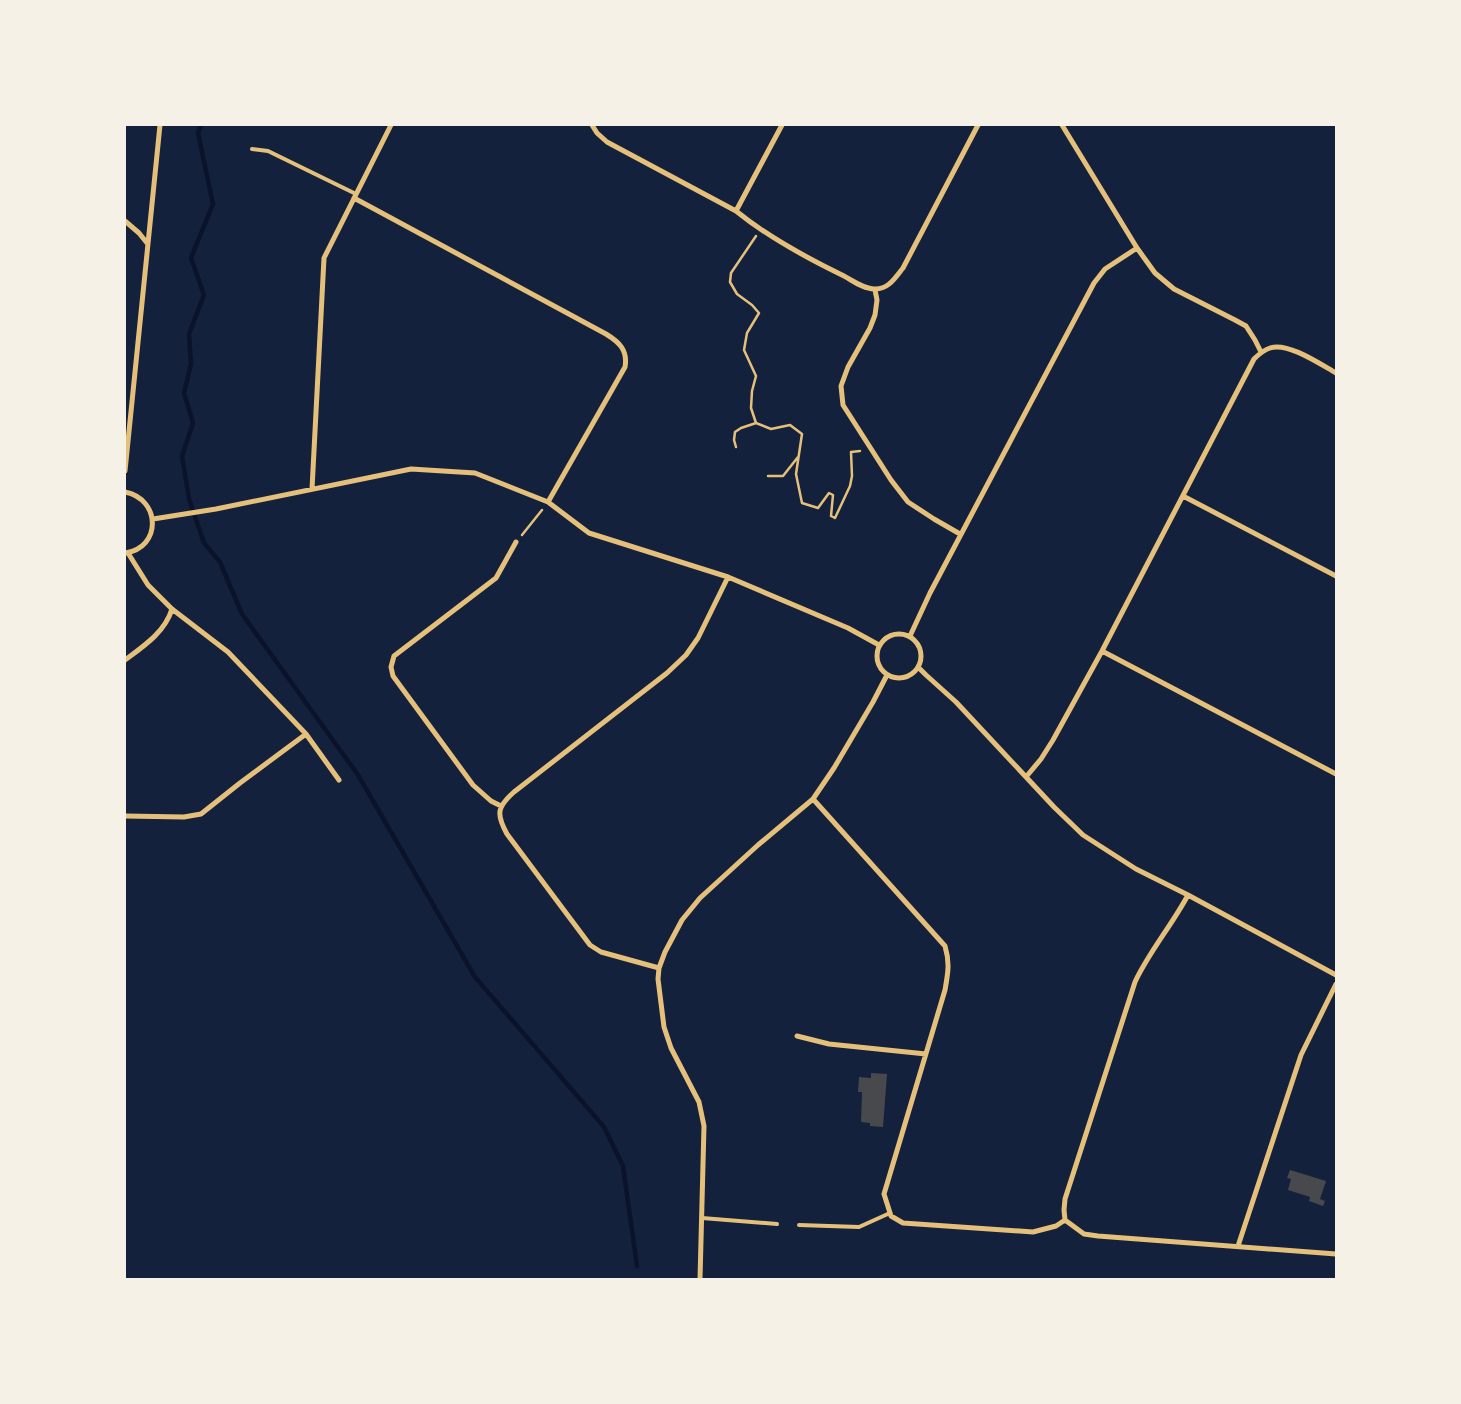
<svg xmlns="http://www.w3.org/2000/svg" width="1461" height="1404" font-family="'Fira Sans Condensed',sans-serif">
  <style>
    .lines { fill: none; stroke-linecap: round; stroke-linejoin: round }
    .stream { stroke: #0b132b; stroke-width: 4.5 }
    .building { fill: #48494c }
    .path { stroke: #e5c07b; stroke-width: 2.5 }
    .service { stroke: #e5c07b; stroke-width: 4 }
    .minor { stroke: #e5c07b; stroke-width: 5 }
  </style>
  <rect width="100%" height="100%" fill="#14213d"/>
  <g class="lines">
    <!-- stream -->
    <path class="stream" d="M 201,125 L 198,133 L 213,204 L 191,258 L 204,295 L 189,334 L 191,364 L 184,393 L 193,423 L 182,456 L 189,499 L 204,543 L 220,562 L 242,614 L 358,775 L 475,977 L 604,1127 L 623,1166 L 637,1266"/>
  </g>
  <!-- building -->
  <path class="building" d="M 871,1073 L 887,1074 L 883,1127 L 870,1126 L 870,1123 L 861,1122 L 862,1092 L 858,1092 L 859,1077 L 871,1078 Z
    M 1290,1170 L 1326,1181 L 1320,1199 L 1325,1201 L 1323,1206 L 1309,1201 L 1310,1197 L 1288,1190 L 1291,1179 L 1287,1178 Z"/>
  <g class="lines">
    <!-- path -->
    <path class="path" d="M 756,236 L 731,273 L 730,282 L 737,294 L 752,305 L 759,313 L 747,333 L 744,350 L 756,376 L 752,391 L 751,408 L 756,423 L 771,429 L 790,425 L 802,434 L 796,474 L 802,503 L 818,508 L 829,493 L 833,495 L 831,516 L 835,518
      M 736,447 L 734,440 L 735,432 L 741,428 L 756,423
      M 768,476 L 783,476 L 798,457
      M 835,518 L 850,486 L 852,476 L 851,452 L 860,451
      M 522,535 L 542,510"/>
    <!-- service -->
    <path class="service" d="M 252,149 L 268,151 L 356,194
      M 702,1218 L 777,1224
      M 799,1225 L 859,1227 L 890,1213"/>
    <!-- minor -->
    <path class="minor" d="M 592,125 L 597,133 L 607,142 L 736,211 C 768,237 805,257 842,275 C 852,280 863,289 874,289 C 888,290 895,278 903,268 L 978,125
      M 1062,125 L 1137,248 L 1155,273 L 1174,289 L 1235,320 L 1246,326 L 1255,340 L 1261,352
      M 354,198 L 606,334 C 619,342 628,350 625,367 L 548,502
      M 736,211 L 782,125
      M 125,221 L 139,233 L 147,243
      M 875,290 L 877,300 L 875,315 L 870,328 L 848,367 L 841,386 L 843,405 L 891,480 L 908,502 L 934,519 L 960,534
      M 125,471 L 160,125
      M 312,489 L 324,258 L 391,125
      M 125,492 C 161,499 162,548 125,553
      M 1183,496 L 1336,576
      M 153,519 L 216,509 L 411,469 L 475,473 L 548,502 L 589,533 L 728,577 L 848,628 L 879,645
      M 128,553 L 148,585 L 172,609 L 228,652 L 306,734 L 339,780
      M877 656a22 22 0 1 1 44 0a22 22 0 1 1-44 0Z
      M 910,636 L 930,593 L 1094,283 L 1105,269 L 1137,248
      M 1102,651 L 1336,774
      M 125,660 C 144,646 165,632 172,609
      M 918,667 L 926,675 L 956,702 L 1054,807 L 1083,835 L 1136,869 L 1188,895 L 1336,975
      M 1026,777 L 1041,759 L 1053,740 L 1102,651 L 1254,359 C 1259,354 1264,350 1270,348 C 1288,342 1320,364 1336,373
      M 813,799 L 945,946 C 950,963 948,973 945,990 L 884,1194 L 891,1216 L 903,1223 L 1033,1232 L 1056,1226 L 1065,1220
      M 501,806 L 491,801 L 473,785 L 393,676 L 391,667 L 394,656 L 496,578 L 516,542
      M 125,816 L 184,817 L 201,814 L 240,783 L 306,734
      M 1188,895 C 1172,925 1149,952 1135,982 L 1065,1199 L 1064,1210 L 1065,1220 L 1084,1234 L 1098,1236 L 1336,1254
      M 659,968 L 601,952 L 590,945 L 507,834 C 496,814 497,807 514,792 L 667,673 L 686,655 L 698,638 L 728,577
      M 797,1036 L 829,1044 L 926,1054
      M 1238,1246 L 1301,1055 L 1336,984
      M 700,1279 L 704,1126 L 699,1102 L 671,1048 L 664,1027 L 658,979 L 659,968 L 665,952 L 682,920 L 700,898 L 758,845 L 813,799 L 834,768 L 873,702 L 887,675"/>
  </g>
  <!-- border -->
  <rect width="1461" height="1404" fill="none" stroke="#f6f1e7" stroke-width="252"/>
</svg>
